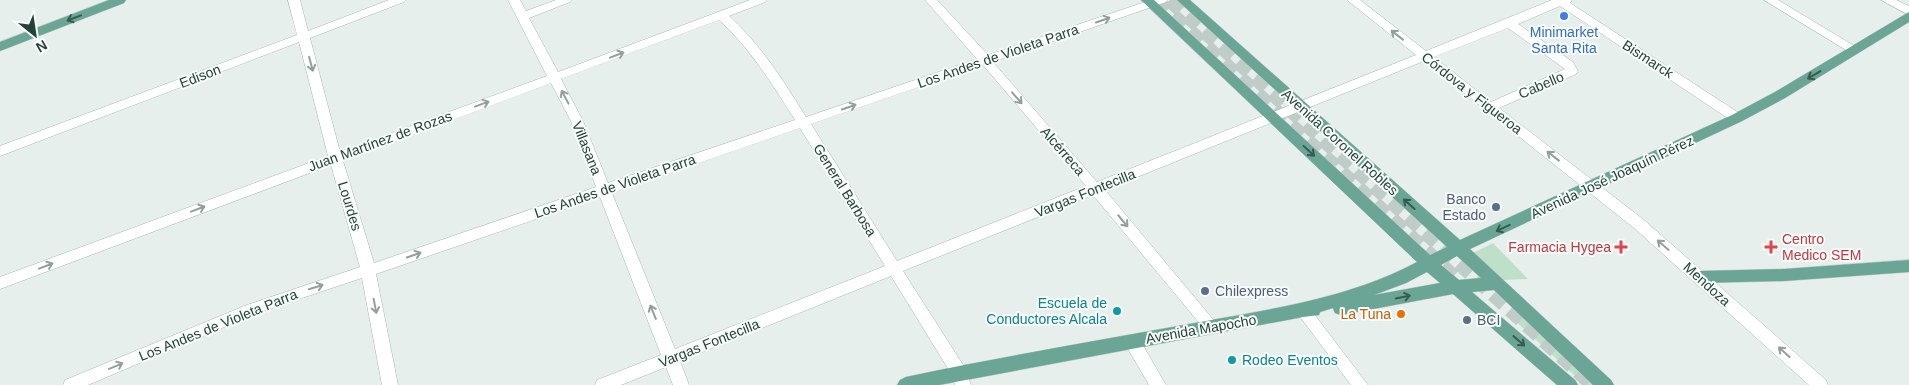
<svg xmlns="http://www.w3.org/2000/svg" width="1909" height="385" font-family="Arial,sans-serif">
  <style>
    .green { fill: #bfe0c8 }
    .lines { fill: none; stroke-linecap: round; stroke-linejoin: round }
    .highway-tunnel { stroke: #bfccc8; stroke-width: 15; stroke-dasharray: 15 8; stroke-linecap: butt }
    .minor-casing { stroke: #a8b8b2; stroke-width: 1 }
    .major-casing { stroke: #c2cac8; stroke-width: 1 }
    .minor { fill: #fff; fill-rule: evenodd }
    .major { fill: #6aa596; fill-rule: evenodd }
    .oneway { stroke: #365b51 }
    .oneway2 { stroke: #92a09c }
    .shop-dot { fill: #3f7fe0; stroke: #f7fbf9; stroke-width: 2 }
    .service-dot { fill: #5c6f8a; stroke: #f7fbf9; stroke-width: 2 }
    .health-dot { fill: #e0444e; stroke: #f7fbf9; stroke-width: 2 }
    .culture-dot { fill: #0f9aa8; stroke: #f7fbf9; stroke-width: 2 }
    .food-dot { fill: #e8710a; stroke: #f7fbf9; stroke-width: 2 }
    .labels { text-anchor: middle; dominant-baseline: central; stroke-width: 4; stroke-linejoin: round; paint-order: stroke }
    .shop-label { font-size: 14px; fill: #366cbe; stroke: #f7fbf9 }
    .street-label { font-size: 14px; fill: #24423a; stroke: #f7fbf9 }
    .service-label { font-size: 14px; fill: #4e5e75; stroke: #f7fbf9; text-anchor: start }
    .health-label { font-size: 14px; fill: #be3a42; stroke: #f7fbf9; text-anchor: start }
    .culture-label { font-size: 14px; fill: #0d838f; stroke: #f7fbf9; text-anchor: end }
    .food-label { font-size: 14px; fill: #c56008; stroke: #f7fbf9; text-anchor: end }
  </style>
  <rect width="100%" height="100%" fill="#e6efeb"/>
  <!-- green -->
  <path class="green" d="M 1493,243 L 1528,279 L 1501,280 L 1473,253 Z
    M 1520,313 L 1595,385 L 1585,385 L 1511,317 Z"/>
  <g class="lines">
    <!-- highway-tunnel -->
    <path class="highway-tunnel" d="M 1156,0 L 1457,280
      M 1170,0 L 1593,385"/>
    <!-- minor casing -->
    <g class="minor-casing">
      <path id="minor" d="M 288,0 L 300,0 L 308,31 L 389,0 L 406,0 L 404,2 L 310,38 L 340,152 L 547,76 L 508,0 L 520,0 L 526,11 L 556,0 L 572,0 L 570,2 L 529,18 L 558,72 L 750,0 L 767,0 L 765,2 L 729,16 C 761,45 783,80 806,117 L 977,59 L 925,0 L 937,0 L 988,55 L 1151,0 L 1168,0 L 1166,2 L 993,62 L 1097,182 L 1416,55 L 1347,0 L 1360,0 L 1426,51 L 1552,0 L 1572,0 L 1570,3 L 1742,115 L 1743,118 L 1742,121 L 1732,121 L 1560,6 L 1518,24 L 1573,62 L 1578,71 L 1576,74 L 1499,108 L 1644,220 L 1826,380 L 1828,385 L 1809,385 L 1634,228 L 1424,61 L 1105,190 L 1216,323 L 1219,327 L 1216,331 L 1211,333 L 1206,331 L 1093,195 L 903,271 L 965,368 L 971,385 L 955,385 L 952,375 L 891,276 L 680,361 L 689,385 L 673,385 L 666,367 L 621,385 L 595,385 L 597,380 L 661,355 L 600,197 L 376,274 L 398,385 L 382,385 L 362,278 L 257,313 L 88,385 L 63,385 L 65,380 L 247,305 L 360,267 L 331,165 L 0,289 L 0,277 L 328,156 L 299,42 L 0,156 L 0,146 L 297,35 ZM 719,20 C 751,49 772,84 795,120 L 608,183 L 583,121 L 561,79 ZM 1508,28 L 1565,69 L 1491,102 L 1434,57 ZM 983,65 L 1086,186 L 897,261 L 811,124 ZM 551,83 L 571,121 L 596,187 L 374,263 L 343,161 ZM 800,128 L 885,266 L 675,349 L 612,193 Z
        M 1764,0 L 1778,0 L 1861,50 L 1855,54 L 1851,53 Z
        M 1881,0 L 1896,0 L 1909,6 L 1909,15 Z
        M 1303,304 L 1308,306 L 1368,385 L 1351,385 L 1298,314 L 1295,310 L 1298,306 Z
        M 1132,336 L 1138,337 L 1166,385 L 1149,385 L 1124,342 L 1126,337 Z"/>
    </g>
    <!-- major casing -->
    <g class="major-casing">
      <path id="major" d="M 109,0 L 126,0 L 124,3 L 0,51 L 0,42 Z
        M 1141,0 L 1154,0 L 1430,255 L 1447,247 L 1177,0 L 1190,0 L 1460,240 L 1732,115 L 1775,92 L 1909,12 L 1909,22 L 1785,98 L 1742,121 L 1470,249 L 1611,380 L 1614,385 L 1593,385 L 1494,290 L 1472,292 L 1575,380 L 1578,385 L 1557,385 L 1453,294 L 1341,315 L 1335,313 L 1333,308 L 1320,312 L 1319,315 L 1303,317 L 939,385 L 897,385 L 900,380 L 906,377 L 959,366 C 1038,351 1116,337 1195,323 C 1270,309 1348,299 1417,262 ZM 1457,256 L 1481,278 L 1459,280 L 1441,265 ZM 1427,272 L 1440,283 L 1374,295 L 1406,283 Z
        M 1909,260 L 1909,272 L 1784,281 L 1700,283 L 1694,281 L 1692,277 L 1694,273 L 1700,271 L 1784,269 Z"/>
    </g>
    <!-- minor -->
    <use href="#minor" class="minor"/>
    <!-- major -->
    <use href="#major" class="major"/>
  </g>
  <!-- one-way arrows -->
  <defs><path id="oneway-shaft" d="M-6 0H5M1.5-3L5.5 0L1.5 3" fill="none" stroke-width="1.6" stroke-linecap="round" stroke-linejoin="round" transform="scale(1.25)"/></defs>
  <g class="oneway">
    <use href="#oneway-shaft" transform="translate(74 18) rotate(159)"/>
    <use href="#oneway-shaft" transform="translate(1814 75) rotate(149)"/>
    <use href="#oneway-shaft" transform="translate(1309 151) rotate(43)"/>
    <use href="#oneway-shaft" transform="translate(1409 204) rotate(-138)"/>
    <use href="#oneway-shaft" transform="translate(1503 228) rotate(155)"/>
    <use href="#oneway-shaft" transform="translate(1403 297) rotate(-11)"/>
    <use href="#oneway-shaft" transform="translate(1519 341) rotate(41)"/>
  </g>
  <g class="oneway2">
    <use href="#oneway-shaft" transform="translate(1103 20) rotate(-19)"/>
    <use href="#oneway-shaft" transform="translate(1397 35) rotate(-142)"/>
    <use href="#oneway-shaft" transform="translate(617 55) rotate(-21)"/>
    <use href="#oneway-shaft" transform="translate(311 64) rotate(75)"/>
    <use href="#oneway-shaft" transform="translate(565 97) rotate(-118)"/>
    <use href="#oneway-shaft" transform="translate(1017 98) rotate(49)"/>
    <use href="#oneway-shaft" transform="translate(482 104) rotate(-20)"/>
    <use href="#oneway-shaft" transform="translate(849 107) rotate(-19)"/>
    <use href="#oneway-shaft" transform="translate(1553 156) rotate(-142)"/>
    <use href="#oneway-shaft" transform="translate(198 209) rotate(-21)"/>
    <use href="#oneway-shaft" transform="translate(1123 221) rotate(50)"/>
    <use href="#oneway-shaft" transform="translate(1663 245) rotate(-139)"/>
    <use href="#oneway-shaft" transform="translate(414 255) rotate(-19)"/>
    <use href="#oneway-shaft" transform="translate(46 266) rotate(-21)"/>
    <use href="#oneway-shaft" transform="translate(316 287) rotate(-17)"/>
    <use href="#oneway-shaft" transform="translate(375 306) rotate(79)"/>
    <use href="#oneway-shaft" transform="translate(653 312) rotate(-112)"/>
    <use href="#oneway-shaft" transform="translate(1784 352) rotate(-138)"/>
    <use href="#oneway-shaft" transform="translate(116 366) rotate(-23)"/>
  </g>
  <!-- markers -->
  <circle class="shop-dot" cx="1564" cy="16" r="5"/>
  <g class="service-dot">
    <circle cx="1496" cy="207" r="5"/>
    <circle cx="1205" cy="291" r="5"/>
    <circle cx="1467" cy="320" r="5"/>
  </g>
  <g class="health-dot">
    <path d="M1618.5 239.5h5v5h5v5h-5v5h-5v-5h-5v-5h5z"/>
    <path d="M1768.5 239.5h5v5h5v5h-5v5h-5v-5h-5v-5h5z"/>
  </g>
  <g class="culture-dot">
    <circle cx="1117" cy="311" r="5"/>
    <circle cx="1232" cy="360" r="5"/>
  </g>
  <circle class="food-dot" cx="1401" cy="314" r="5"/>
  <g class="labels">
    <!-- shop labels -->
    <g class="shop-label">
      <text x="1564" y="32">Minimarket<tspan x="1564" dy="16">Santa Rita</tspan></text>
    </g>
    <!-- street labels -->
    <g class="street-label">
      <text transform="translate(998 56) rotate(-19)">Los Andes de Violeta Parra</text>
      <text transform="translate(1648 59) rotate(33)">Bismarck</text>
      <text transform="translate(200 76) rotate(-21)">Edison</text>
      <text transform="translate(1541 85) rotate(-23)">Cabello</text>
      <text transform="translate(1472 93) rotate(38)">Córdova y Figueroa</text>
      <text transform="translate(380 141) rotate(-20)">Juan Martínez de Rozas</text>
      <text transform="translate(1340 142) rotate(42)">Avenida Coronel Robles</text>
      <text transform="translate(587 148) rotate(68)">Villasana</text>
      <text transform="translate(1063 151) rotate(49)">Alcérreca</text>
      <text transform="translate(1612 177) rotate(-25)">Avenida José Joaquín Pérez</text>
      <text transform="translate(615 186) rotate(-19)">Los Andes de Violeta Parra</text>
      <text transform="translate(845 190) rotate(58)">General Barbosa</text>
      <text transform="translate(1085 193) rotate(-22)">Vargas Fontecilla</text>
      <text transform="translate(350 206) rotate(73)">Lourdes</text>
      <text transform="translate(1707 284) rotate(42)">Mendoza</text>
      <text transform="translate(218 325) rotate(-22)">Los Andes de Violeta Parra</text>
      <text transform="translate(1201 329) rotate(-10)">Avenida Mapocho</text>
      <text transform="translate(709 343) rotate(-22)">Vargas Fontecilla</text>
    </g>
    <!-- service labels -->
    <g class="service-label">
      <text x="1486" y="199" text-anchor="end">Banco<tspan x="1486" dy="16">Estado</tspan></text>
      <text x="1215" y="291">Chilexpress</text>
      <text x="1477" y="320">BCI</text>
    </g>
    <!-- health labels -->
    <g class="health-label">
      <text x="1782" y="239">Centro<tspan x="1782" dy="16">Medico SEM</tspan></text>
      <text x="1611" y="247" text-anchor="end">Farmacia Hygea</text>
    </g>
    <!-- culture labels -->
    <g class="culture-label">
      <text x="1107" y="303">Escuela de<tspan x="1107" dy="16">Conductores Alcala</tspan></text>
      <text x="1242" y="360" text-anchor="start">Rodeo Eventos</text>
    </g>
    <!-- food labels -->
    <g class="food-label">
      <text x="1391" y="314">La Tuna</text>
    </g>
  </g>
  <!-- north arrow -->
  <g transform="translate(35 35) rotate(150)" stroke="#f7fbf9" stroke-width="4" paint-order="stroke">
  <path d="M0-4L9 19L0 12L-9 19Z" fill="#24423a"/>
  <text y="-8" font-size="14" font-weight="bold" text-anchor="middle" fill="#24423a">N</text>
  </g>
</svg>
